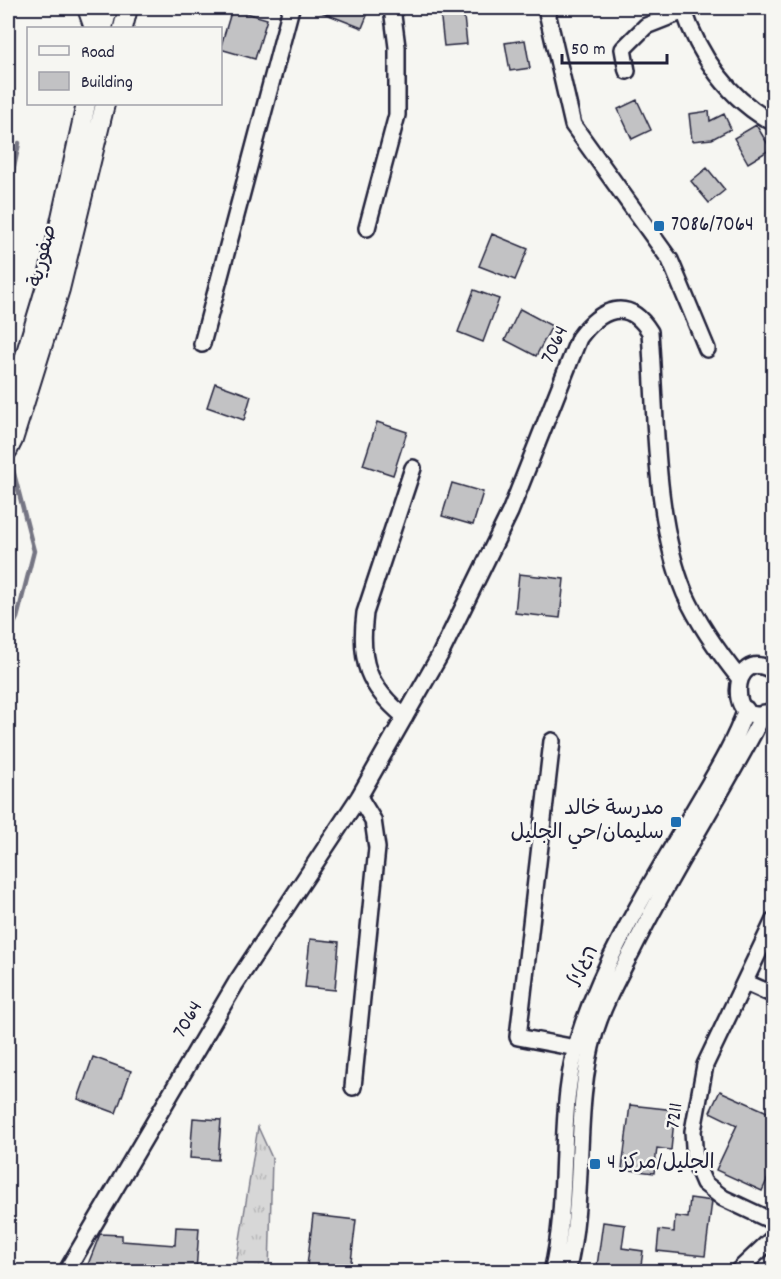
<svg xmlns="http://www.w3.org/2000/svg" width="781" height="1279" font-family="Dekko,'Playpen Sans Arabic','Playpen Sans Hebrew',sans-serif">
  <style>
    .grass { fill: url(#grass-tufts); stroke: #7c7c89; stroke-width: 1.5 }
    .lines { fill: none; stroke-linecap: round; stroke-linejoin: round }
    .stream { stroke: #757583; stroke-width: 4.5 }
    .building { fill: #c2c2c4; stroke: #22223b; stroke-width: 1.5 }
    .minor-casing { stroke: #22223b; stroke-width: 20 }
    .major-casing { stroke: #22223b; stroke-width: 22 }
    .minor { stroke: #f6f6f2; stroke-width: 15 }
    .major { stroke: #f6f6f2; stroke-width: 18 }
    .poi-dot { fill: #1f6fb2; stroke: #f6f6f2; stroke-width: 2 }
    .labels { text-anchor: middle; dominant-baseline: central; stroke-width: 5; stroke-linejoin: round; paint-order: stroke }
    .poi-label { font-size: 21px; fill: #22223b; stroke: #f6f6f2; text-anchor: start }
    .street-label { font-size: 21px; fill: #22223b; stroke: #f6f6f2 }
  </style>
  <defs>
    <pattern id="grass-tufts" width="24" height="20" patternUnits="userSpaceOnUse" patternTransform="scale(1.5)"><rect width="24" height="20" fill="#d7d7d7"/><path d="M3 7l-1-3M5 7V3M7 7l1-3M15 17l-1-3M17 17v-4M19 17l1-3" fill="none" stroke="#b8b8b9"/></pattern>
  </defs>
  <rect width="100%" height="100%" fill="#f6f6f2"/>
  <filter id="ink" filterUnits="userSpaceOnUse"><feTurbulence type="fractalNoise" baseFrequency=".0167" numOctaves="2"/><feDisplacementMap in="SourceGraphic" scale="12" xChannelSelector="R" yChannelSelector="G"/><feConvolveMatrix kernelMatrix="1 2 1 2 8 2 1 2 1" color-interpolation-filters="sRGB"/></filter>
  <g filter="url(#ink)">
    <!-- grass -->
    <path class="grass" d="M 258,1127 L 272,1158 L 269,1271 L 235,1271 Z"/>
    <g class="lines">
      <!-- stream -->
      <path class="stream" d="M 8,196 L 19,143
        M 8,635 L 17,618 L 34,551 L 12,466"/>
    </g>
    <!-- building -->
    <path class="building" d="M 311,8 L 370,8 L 362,28 Z
      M 463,8 L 467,44 L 444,46 L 440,10 Z
      M 232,9 L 267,19 L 255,59 L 220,49 Z
      M 525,40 L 530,68 L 510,71 L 505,43 Z
      M 637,100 L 651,130 L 632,139 L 618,109 Z
      M 709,111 L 710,121 L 724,114 L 731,129 L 712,139 L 692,141 L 689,114 Z
      M 756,125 L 771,149 L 748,163 L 734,138 Z
      M 707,168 L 725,190 L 709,203 L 691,181 Z
      M 492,234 L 528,249 L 515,280 L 479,266 Z
      M 474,290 L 499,299 L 483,342 L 458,332 Z
      M 520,309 L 552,326 L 536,356 L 505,340 Z
      M 215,383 L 251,396 L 244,420 L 207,407 Z
      M 377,422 L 407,432 L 393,475 L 363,465 Z
      M 452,483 L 483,492 L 473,525 L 442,516 Z
      M 519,574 L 564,579 L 560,618 L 515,613 Z
      M 310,939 L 339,942 L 335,990 L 305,987 Z
      M 93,1057 L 131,1071 L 116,1113 L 78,1099 Z
      M 720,1091 L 774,1115 L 774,1165 L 762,1191 L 716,1170 L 737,1125 L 710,1112 Z
      M 630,1105 L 675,1110 L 671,1150 L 657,1148 L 654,1173 L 622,1169 Z
      M 193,1118 L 221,1120 L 218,1160 L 190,1158 Z
      M 690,1198 L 712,1201 L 705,1256 L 657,1251 L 659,1230 L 674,1232 L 675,1216 L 688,1218 Z
      M 313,1215 L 356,1220 L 350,1270 L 327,1272 L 327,1268 L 307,1266 Z
      M 603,1222 L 625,1225 L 622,1248 L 643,1251 L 640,1272 L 597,1266 Z
      M 176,1227 L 199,1228 L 196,1272 L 120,1269 L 120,1272 L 85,1272 L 100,1234 L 122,1235 L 122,1241 L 175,1245 Z"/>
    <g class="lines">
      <!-- minor casing -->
      <g class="minor-casing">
        <path id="minor" d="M 546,8 L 573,125 L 670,260 L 707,349
          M 683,8 C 698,54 729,100 774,123
          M 627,71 L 623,49 L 646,26 L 684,11
          M 367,228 L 397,115 L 397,47 L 392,8
          M 202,344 L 291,8
          M 774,672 C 728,640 725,740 774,709
          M 405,717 C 367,686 359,661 365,613 L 413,468
          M 552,741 L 518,1037 L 576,1048
          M 774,920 L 705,1065 L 693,1131 L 695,1162 L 704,1183 L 723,1198 L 774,1222
          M 745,982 L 774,995
          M 353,1087 L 377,848 L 373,820 L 359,797
          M 66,1272 L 236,983 L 359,797 L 440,655 L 510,512 L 579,338 C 600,309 628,296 650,332 C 656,413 654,520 685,594 C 699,625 719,653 740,679
          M 552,1272 C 572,1191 554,1104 583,1024 C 608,952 649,887 687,822 C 708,785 732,749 746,709
          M 567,1272 C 587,1193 572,1110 595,1032 C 604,1003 619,976 633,949 C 673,868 723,793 764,713
          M 737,1272 L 774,1237"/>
      </g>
      <!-- major casing -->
      <g class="major-casing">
        <path id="major" d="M 87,8 L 94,28
          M 103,28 L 108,8
          M 123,28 L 128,8
          M 8,412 L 46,286 L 86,104
          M 8,450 L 13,440 L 60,289 L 105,104"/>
      </g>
      <!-- minor -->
      <use href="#minor" class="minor"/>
      <!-- major -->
      <use href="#major" class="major"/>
    </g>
  </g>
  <!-- markers -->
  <g class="poi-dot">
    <rect x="653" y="220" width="12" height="12" rx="3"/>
    <rect x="670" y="816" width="12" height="12" rx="3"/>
    <rect x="589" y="1158" width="12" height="12" rx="3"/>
  </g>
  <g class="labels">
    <!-- poi labels -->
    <g class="poi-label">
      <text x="671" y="226">7086/7064</text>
      <text x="664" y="810" text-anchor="end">مدرسة خالد<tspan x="664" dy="24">سليمان/حي الجليل</tspan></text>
      <text x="607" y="1164">الجليل/مركز 4</text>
    </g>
    <!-- street labels -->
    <g class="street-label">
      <text transform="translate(44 256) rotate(-76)">صفورية</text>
      <text transform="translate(556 345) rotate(-65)">7064</text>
      <text transform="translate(585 967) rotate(-65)">הגליל</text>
      <text transform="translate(189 1020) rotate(-60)">7064</text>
      <text transform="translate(676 1116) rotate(-83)">7211</text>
    </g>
  </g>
  <!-- margin -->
  <rect width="781" height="1279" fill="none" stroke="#f6f6f2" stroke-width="30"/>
  <rect x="15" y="15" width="751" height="1249" fill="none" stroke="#22223b" stroke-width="2" filter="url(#ink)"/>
  <!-- legend -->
  <rect x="27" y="27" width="195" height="78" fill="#f6f6f2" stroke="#a1a1a9" stroke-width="1.5"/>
  <rect x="39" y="46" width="30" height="9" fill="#f6f6f2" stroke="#a1a1a9" stroke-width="1.5"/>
  <text x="81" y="57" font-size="18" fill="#22223b">Road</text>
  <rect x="39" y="72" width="30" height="18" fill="#c2c2c4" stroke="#a1a1a9" stroke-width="1.5"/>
  <text x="81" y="87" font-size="18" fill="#22223b">Building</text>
  <!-- scale -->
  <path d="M562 54v9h105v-9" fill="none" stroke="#22223b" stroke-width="3"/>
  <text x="571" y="54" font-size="18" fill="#22223b" stroke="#f6f6f2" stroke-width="4.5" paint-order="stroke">50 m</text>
</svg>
